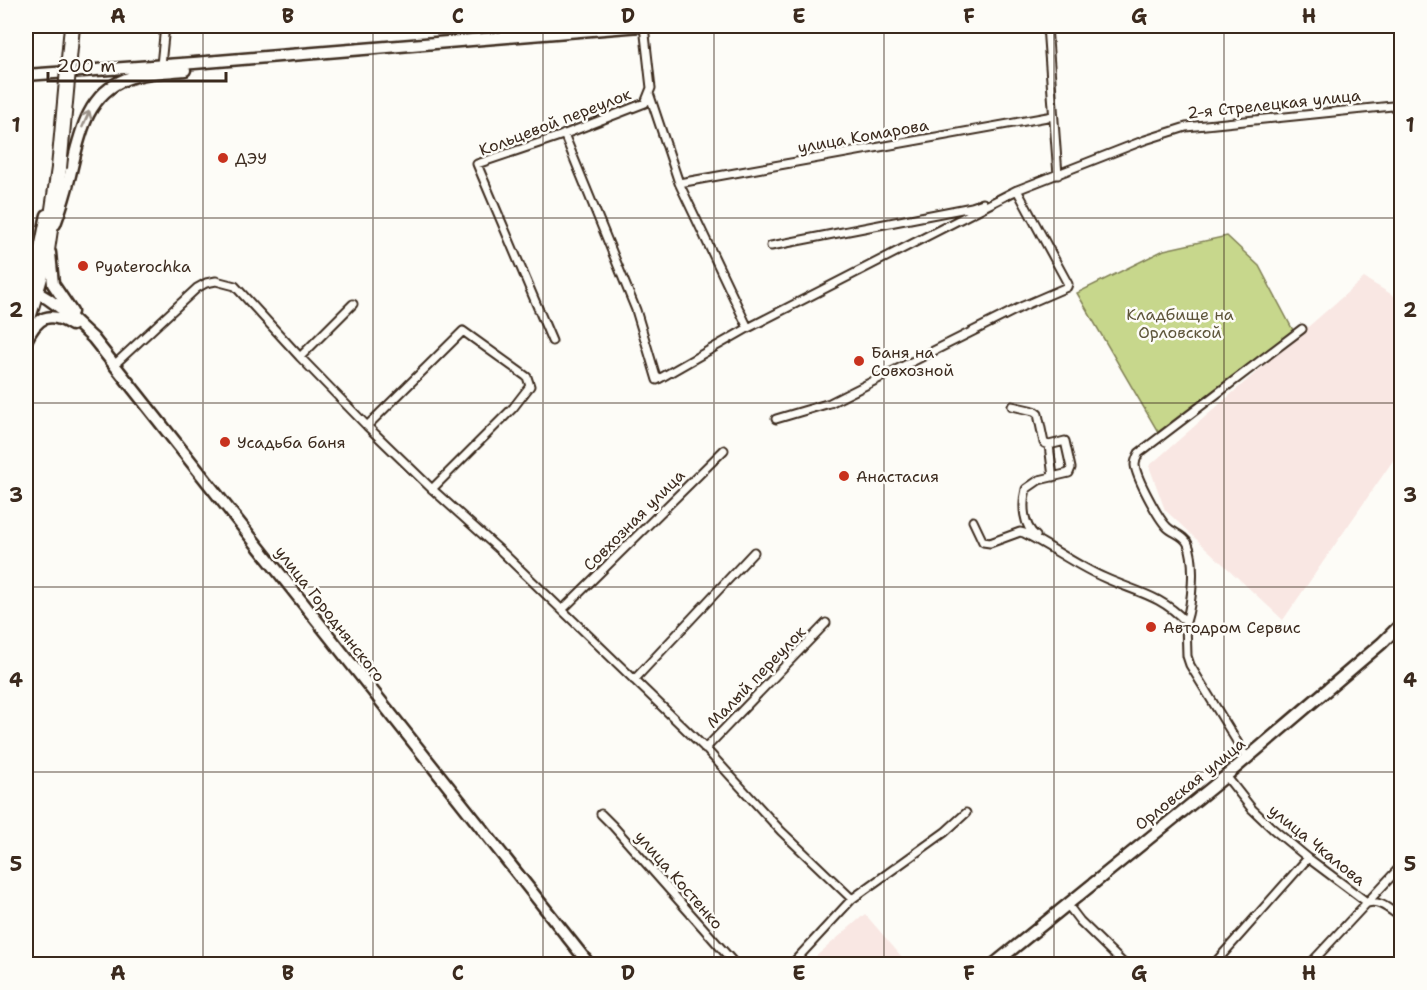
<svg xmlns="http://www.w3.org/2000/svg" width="1427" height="990" font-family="'Shantell Sans',sans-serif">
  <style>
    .built { fill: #f9e7e3 }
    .green { fill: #c7d78c; stroke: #818055; stroke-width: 1.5 }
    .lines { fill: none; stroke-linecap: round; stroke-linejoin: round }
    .street-casing { stroke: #3b2a1e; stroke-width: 11 }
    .secondary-casing { stroke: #3b2a1e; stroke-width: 15 }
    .highway-casing { stroke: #3b2a1e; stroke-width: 18 }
    .street { stroke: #fdfcf7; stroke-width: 7 }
    .secondary { stroke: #fdfcf7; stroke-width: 10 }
    .highway { stroke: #fdfcf7; stroke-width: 14 }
    .highway-bridge-casing { stroke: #3b2a1e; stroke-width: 18; stroke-linecap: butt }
    .highway-bridge { stroke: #fdfcf7; stroke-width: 14 }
    .oneway { stroke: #9c938a }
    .grid { fill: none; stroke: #3b2a1e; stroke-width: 1.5; stroke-opacity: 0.55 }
    .poi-dot { fill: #c8321e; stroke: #fdfcf7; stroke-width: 2 }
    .labels { text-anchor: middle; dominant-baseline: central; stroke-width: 5; stroke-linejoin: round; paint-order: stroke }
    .street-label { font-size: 16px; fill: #3b2a1e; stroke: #fdfcf7 }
    .poi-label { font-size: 16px; fill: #3b2a1e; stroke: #fdfcf7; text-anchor: start }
    .park-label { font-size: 16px; fill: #5e553a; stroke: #fdfcf7 }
    .neatline { fill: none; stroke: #3b2a1e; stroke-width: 2 }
    .grid-label { font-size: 20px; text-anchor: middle; font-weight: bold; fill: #3b2a1e }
  </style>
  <rect width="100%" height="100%" fill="#fdfcf7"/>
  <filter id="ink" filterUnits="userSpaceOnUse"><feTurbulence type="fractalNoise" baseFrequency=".0167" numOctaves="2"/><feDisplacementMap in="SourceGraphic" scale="12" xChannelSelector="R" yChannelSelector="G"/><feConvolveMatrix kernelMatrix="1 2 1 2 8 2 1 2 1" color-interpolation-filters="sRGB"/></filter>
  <g filter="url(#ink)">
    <!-- built -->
    <path class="built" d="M 1364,278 L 1401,300 L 1401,449 L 1283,620 L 1165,510 L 1149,466 Z
      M 865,914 L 908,964 L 807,964 Z"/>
    <!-- green -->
    <path class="green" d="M 1227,236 L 1259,266 L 1295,334 L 1224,382 L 1158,432 L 1077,293 L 1164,250 Z"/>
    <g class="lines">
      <!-- street casing -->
      <g class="street-casing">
        <path id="street" d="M 1047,26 L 1058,175
          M 161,65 L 165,26
          M 649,93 L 679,183 L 748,328
          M 564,134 L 636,310 L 657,380 L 748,328 L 1017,190 L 1145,140 L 1186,127 L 1402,105
          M 679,183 L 1053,116
          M 771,246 L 972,207 L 983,203
          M 552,341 L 477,164 L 560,136 L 645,103 L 651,88 L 644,26
          M 300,357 L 353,304
          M 114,365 L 197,288 L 206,283 L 216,281 L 235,286 L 300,357 L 367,426 L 432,489 L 502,552 L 705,748 L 781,831 L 852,899
          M 1012,406 L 1034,411 L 1038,414 L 1044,443 L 1049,445 L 1065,441 L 1071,468 L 1069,473 L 1039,480 L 1026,489 C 1022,505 1023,526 1036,536
          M 776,419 L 830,403 L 1023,306 L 1067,287 L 1068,284 L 1017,190 L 1013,192
          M 367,426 L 463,331 L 527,377 L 530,386 L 513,408 L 432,489
          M 1049,445 L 1053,477
          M 973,521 L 983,542 L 990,543 L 1020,532 L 1024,533 C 1052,547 1077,566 1105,578 C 1136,592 1161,595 1186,622 L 1187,656 L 1190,665 L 1247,758
          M 562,610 L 724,450
          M 1186,622 C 1192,603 1196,563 1188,544 C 1185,536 1173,533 1167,527 C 1158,518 1136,477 1135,465 C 1135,460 1137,457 1139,453 L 1302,329
          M 634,680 L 754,552
          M 705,749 L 826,623
          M 1226,776 L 1252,809 L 1273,829 L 1308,858 L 1368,903 C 1380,899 1392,912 1402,918
          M 601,814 L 613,826 L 735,964
          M 1067,904 L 1080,921 L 1124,964
          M 792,964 L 852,899 L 945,832 L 966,813
          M 1214,964 L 1308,858
          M 1310,964 L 1402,865"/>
      </g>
      <!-- secondary casing -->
      <g class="secondary-casing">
        <path id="secondary" d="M 26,75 L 194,63 L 641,26
          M 55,224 C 61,208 66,192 70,175 C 79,139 85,95 126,79 C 144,72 165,72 185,70
          M 50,253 L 53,284 L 72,312
          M 26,276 C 41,262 42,234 47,215
          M 26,288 C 53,297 72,319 93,338 L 589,964
          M 26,341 C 37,317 49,310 72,325
          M 994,964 L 1226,776 L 1382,643 L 1402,623"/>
      </g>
      <!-- highway casing -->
      <g class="highway-casing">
        <path id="highway" d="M 26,325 L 46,257 L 59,168"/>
      </g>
      <!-- street -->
      <use href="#street" class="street"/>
      <!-- secondary -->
      <use href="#secondary" class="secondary"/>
      <!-- highway -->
      <use href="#highway" class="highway"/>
      <!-- highway-bridge casing -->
      <g class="highway-bridge-casing">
        <path id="highway-bridge" d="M 59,168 L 72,26"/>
      </g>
      <!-- highway-bridge -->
      <use href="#highway-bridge" class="highway-bridge"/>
    </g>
    <!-- one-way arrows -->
    <defs><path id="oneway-shaft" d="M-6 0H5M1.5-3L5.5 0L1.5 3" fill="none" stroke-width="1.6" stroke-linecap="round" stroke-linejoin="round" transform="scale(1.5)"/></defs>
    <use class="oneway" href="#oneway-shaft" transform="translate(86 119) rotate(-66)"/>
  </g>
  <!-- grid -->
  <path class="grid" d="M 203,26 L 203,964M 373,26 L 373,964M 543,26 L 543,964M 714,26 L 714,964M 884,26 L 884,964M 1054,26 L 1054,964M 1224,26 L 1224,964M 26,218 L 1402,218M 26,403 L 1402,403M 26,587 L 1402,587M 26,772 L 1402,772"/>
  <!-- markers -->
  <g class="poi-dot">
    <circle cx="223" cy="158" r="6"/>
    <circle cx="83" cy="266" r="6"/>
    <circle cx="859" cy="361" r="6"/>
    <circle cx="225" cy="442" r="6"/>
    <circle cx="844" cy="476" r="6"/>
    <circle cx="1151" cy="627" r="6"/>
  </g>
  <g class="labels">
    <!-- street labels -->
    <g class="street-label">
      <text transform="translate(1274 104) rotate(-6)">2-я Стрелецкая улица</text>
      <text transform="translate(555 122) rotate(-21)">Кольцевой переулок</text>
      <text transform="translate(863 136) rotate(-10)">улица Комарова</text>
      <text transform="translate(634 520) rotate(-45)">Совхозная улица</text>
      <text transform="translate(330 614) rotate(52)">улица Городнянского</text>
      <text transform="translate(756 677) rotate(-46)">Малый переулок</text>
      <text transform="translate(1190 784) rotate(-39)">Орловская улица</text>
      <text transform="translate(1317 845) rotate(39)">улица Чкалова</text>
      <text transform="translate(679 880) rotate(49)">улица Костенко</text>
    </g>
    <!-- poi labels -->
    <g class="poi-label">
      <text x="235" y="158">ДЭУ</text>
      <text x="95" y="266">Pyaterochka</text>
      <text x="871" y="352">Баня на<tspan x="871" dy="18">Совхозной</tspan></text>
      <text x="237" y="442">Усадьба баня</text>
      <text x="856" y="476">Анастасия</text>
      <text x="1163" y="627">Автодром Сервис</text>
    </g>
    <!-- park labels -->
    <g class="park-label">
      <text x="1180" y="314">Кладбище на<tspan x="1180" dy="18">Орловской</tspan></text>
    </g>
  </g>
  <!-- margin -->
  <rect width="1427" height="990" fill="none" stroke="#fdfcf7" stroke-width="66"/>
  <!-- scale -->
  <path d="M48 72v9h178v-9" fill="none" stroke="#3b2a1e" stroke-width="3"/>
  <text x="57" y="72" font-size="18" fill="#3b2a1e" stroke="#fdfcf7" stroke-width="4.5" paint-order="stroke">200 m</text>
  <rect x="33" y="33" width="1361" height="924" class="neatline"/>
  <g class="grid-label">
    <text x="118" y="23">A</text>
    <text x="288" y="23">B</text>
    <text x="458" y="23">C</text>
    <text x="628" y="23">D</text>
    <text x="799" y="23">E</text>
    <text x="969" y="23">F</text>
    <text x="1139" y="23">G</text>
    <text x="1309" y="23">H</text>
    <text x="16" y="132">1</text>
    <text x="1410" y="132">1</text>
    <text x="16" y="317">2</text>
    <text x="1410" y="317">2</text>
    <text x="16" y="502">3</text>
    <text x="1410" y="502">3</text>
    <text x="16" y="687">4</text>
    <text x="1410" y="687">4</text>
    <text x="16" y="871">5</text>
    <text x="1410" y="871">5</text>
    <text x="118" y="980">A</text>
    <text x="288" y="980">B</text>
    <text x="458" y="980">C</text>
    <text x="628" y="980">D</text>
    <text x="799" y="980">E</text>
    <text x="969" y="980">F</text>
    <text x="1139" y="980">G</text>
    <text x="1309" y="980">H</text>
  </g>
</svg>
